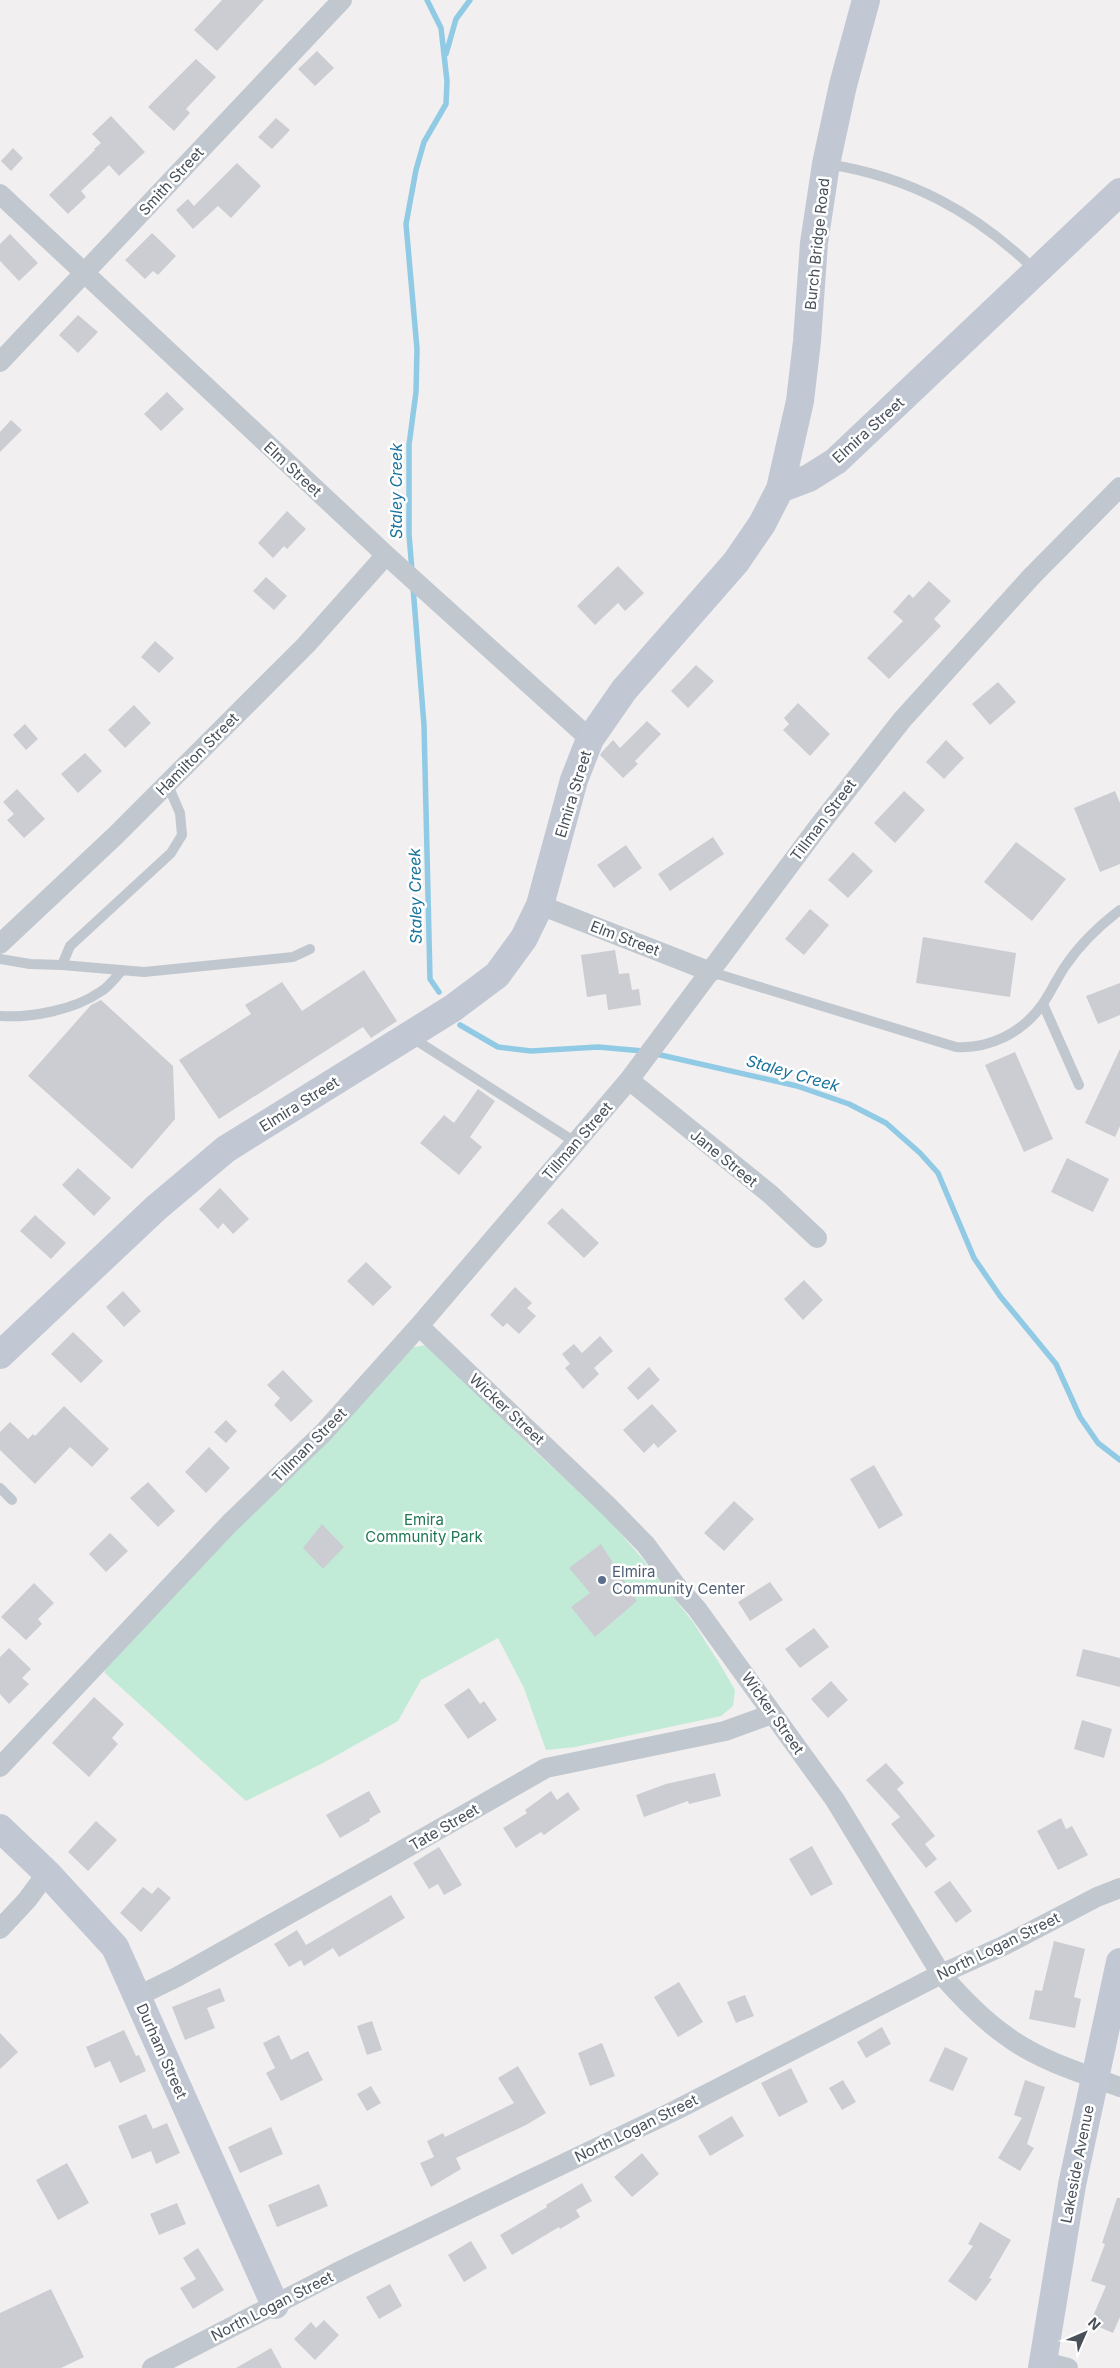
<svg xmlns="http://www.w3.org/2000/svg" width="1120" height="2368" font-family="Inter,sans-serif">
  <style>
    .green { fill: #c1ebd6 }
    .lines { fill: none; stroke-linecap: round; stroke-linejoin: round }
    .stream { stroke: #91cae4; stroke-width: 5.5 }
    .building { fill: #cccdd3 }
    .lane { stroke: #c0c7cf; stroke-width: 10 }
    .street { stroke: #c0c7cf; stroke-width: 20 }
    .secondary { stroke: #c1c8d4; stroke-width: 28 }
    .service-dot { fill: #5c6f8a; stroke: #fff; stroke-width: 2 }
    .labels { text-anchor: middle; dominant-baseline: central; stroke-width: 5; stroke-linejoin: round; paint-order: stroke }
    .street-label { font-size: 15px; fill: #48505a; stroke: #fff }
    .park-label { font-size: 15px; fill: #1f7654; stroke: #fff }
    .service-label { font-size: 15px; fill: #4e5e75; stroke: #fff; text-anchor: start }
    .water-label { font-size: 16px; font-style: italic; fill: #18739d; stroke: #fff }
  </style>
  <rect width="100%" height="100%" fill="#f1efef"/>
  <!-- green -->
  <path class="green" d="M 427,1345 L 538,1454 L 607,1518 L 641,1557 L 693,1622 L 721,1666 L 735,1690 L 733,1706 L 721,1716 L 575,1747 L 546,1750 L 524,1688 L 498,1638 L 421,1680 L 398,1721 L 323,1763 L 246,1801 L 105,1673 L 104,1664 L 408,1348 Z"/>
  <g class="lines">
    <!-- stream -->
    <path class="stream" d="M 446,54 L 456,19 L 470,0
      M 412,571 L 409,534 L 409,445 L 416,392 L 417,349 L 406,224 L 416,170 L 424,142 L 446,104 L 447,81 L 441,28 L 427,0
      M 413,587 L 424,725 L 430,979 L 439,992
      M 460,1025 L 498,1047 L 531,1051 L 598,1047 L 643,1051 L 797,1086 L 849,1104 L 886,1123 L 920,1153 L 938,1173 L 974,1258 L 1000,1296 L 1056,1364 L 1080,1417 L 1098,1443 L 1120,1460"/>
  </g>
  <!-- building -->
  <path class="building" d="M 222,0 L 264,0 L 217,51 L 194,30 Z
    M 317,51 L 334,68 L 315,86 L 298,69 Z
    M 196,59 L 216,77 L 186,109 L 190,113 L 174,131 L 148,107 Z
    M 111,116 L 145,152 L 119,176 L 109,165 L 81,191 L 86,197 L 68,214 L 49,195 L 95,150 L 94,149 L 101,143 L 92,134 Z
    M 276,118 L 290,130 L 272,149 L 258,137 Z
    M 13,148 L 23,158 L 11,171 L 1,161 Z
    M 237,163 L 261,186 L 231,218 L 218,206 L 193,229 L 176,210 L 188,199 L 194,206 Z
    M 152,233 L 176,256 L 158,275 L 153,271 L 145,279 L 125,260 Z
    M 10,234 L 38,263 L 19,281 L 0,261 L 0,244 Z
    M 78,315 L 98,332 L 78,353 L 59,335 Z
    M 167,392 L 184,409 L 161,431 L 144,414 Z
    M 11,420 L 22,430 L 0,452 L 0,432 Z
    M 287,511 L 306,529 L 287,549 L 284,546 L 273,558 L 258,543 Z
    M 618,566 L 644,593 L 625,611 L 618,603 L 595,625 L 577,606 Z
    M 266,577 L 287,596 L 274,610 L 253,591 Z
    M 929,581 L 951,601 L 934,619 L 941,626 L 889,679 L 867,658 L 903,621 L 893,612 L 909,594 L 913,598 Z
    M 155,641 L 174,658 L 159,673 L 141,657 Z
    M 696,665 L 714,681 L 688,708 L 671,691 Z
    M 998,682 L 1016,702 L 990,725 L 972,704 Z
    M 798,703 L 830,734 L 810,756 L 783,730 L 789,724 L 784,718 Z
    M 134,705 L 151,723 L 125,748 L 108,730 Z
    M 647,721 L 661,734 L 635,761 L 638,764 L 623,778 L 600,755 L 602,752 L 613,740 L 620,748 Z
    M 25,724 L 38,739 L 26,750 L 13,735 Z
    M 946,740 L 964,758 L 944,779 L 926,762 Z
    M 85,753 L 102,771 L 78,793 L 61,774 Z
    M 17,789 L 45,819 L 24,838 L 7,820 L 14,814 L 3,802 Z
    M 904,791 L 925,810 L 895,843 L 874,823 Z
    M 1115,791 L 1120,803 L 1120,864 L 1100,872 L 1074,808 Z
    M 713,837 L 724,854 L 670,891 L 658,874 Z
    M 1016,842 L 1066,879 L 1032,921 L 984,882 Z
    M 626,845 L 642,868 L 614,888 L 597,865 Z
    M 853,852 L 873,871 L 848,898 L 828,880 Z
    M 810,909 L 829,925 L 804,955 L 785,939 Z
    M 923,937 L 1016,953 L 1010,997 L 916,983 Z
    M 615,950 L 619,974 L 629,973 L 632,990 L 639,989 L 641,1005 L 608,1010 L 606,994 L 587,997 L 581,955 Z
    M 364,970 L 397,1021 L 371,1038 L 363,1027 L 219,1119 L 179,1060 L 251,1014 L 245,1005 L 282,982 L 302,1011 Z
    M 1120,983 L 1120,1015 L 1098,1024 L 1086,996 Z
    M 101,1000 L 173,1066 L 175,1119 L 132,1169 L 28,1076 L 91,1005 Z
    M 1120,1049 L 1120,1126 L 1115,1137 L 1085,1123 Z
    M 1015,1052 L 1053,1139 L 1024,1152 L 985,1065 Z
    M 478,1089 L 495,1101 L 470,1137 L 482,1147 L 459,1175 L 420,1143 L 444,1115 L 454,1123 Z
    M 1067,1158 L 1109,1179 L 1093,1212 L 1051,1192 Z
    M 78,1168 L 111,1198 L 94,1216 L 62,1185 Z
    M 220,1188 L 249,1219 L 233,1234 L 223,1223 L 218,1229 L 199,1209 Z
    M 562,1208 L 599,1243 L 584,1258 L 547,1223 Z
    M 35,1215 L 66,1243 L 51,1259 L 20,1231 Z
    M 366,1262 L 392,1287 L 373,1306 L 347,1281 Z
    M 804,1280 L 823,1300 L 803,1320 L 784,1299 Z
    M 515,1287 L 532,1303 L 527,1308 L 536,1316 L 519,1334 L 507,1323 L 503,1327 L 490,1315 Z
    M 123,1291 L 141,1311 L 124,1327 L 106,1307 Z
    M 73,1332 L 103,1361 L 81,1383 L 51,1354 Z
    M 600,1336 L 613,1351 L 594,1368 L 599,1374 L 583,1389 L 565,1368 L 570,1364 L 562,1354 L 574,1344 L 582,1353 Z
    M 649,1367 L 660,1380 L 638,1400 L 627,1388 Z
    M 283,1370 L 313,1401 L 291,1422 L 274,1405 L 280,1398 L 267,1385 Z
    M 652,1404 L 677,1431 L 658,1448 L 654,1443 L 644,1453 L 623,1430 Z
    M 64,1406 L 109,1449 L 92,1467 L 70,1447 L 35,1484 L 0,1450 L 0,1432 L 10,1422 L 28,1439 L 33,1434 L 35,1436 Z
    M 226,1420 L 237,1431 L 226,1443 L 214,1432 Z
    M 209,1447 L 230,1468 L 206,1493 L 185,1472 Z
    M 874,1465 L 903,1515 L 879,1529 L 850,1479 Z
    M 148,1482 L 175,1511 L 158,1527 L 130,1498 Z
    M 734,1501 L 754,1519 L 724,1551 L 704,1533 Z
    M 322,1524 L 344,1547 L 323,1569 L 303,1548 Z
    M 110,1533 L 128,1551 L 106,1572 L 89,1554 Z
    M 601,1544 L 637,1601 L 595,1637 L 571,1607 L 590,1593 L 569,1568 Z
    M 770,1582 L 783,1600 L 750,1621 L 738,1602 Z
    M 34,1583 L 54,1603 L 38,1619 L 42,1624 L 26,1640 L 1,1617 Z
    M 814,1628 L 829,1647 L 800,1668 L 785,1649 Z
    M 9,1648 L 31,1669 L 22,1678 L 29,1684 L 9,1704 L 0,1694 L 0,1657 Z
    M 1083,1649 L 1120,1658 L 1120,1687 L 1076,1676 Z
    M 831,1681 L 848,1700 L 828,1718 L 811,1699 Z
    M 469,1688 L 480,1704 L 484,1701 L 497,1720 L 468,1739 L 444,1705 Z
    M 94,1697 L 124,1724 L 112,1738 L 118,1744 L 89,1777 L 52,1743 Z
    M 1082,1720 L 1112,1729 L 1104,1758 L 1074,1749 Z
    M 886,1763 L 904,1783 L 897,1789 L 935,1836 L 925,1844 L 937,1859 L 926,1868 L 891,1824 L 900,1817 L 866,1780 Z
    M 715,1773 L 721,1796 L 689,1804 L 688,1801 L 644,1817 L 636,1795 L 666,1784 Z
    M 369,1791 L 381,1812 L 369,1819 L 370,1821 L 340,1838 L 326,1815 Z
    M 551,1791 L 557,1800 L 568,1792 L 580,1809 L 544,1835 L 541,1832 L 516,1848 L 503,1828 L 527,1813 L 525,1810 Z
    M 1061,1818 L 1066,1829 L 1072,1826 L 1088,1855 L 1058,1870 L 1037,1831 Z
    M 96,1821 L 117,1840 L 88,1871 L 68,1852 Z
    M 812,1846 L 833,1884 L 811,1896 L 789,1859 Z
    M 439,1847 L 462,1885 L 444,1895 L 438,1884 L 429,1889 L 413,1863 Z
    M 950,1881 L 972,1911 L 956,1923 L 934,1892 Z
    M 143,1887 L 152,1894 L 158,1887 L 171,1898 L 141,1932 L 120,1913 Z
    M 391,1895 L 405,1918 L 339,1957 L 333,1948 L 304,1966 L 301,1960 L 289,1967 L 274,1944 L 297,1930 L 306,1945 Z
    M 1054,1941 L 1085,1949 L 1074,1997 L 1081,1999 L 1075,2028 L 1029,2019 L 1035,1990 L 1042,1991 Z
    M 679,1982 L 703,2022 L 678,2037 L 654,1997 Z
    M 220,1988 L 225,2001 L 207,2008 L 215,2028 L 185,2040 L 172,2007 Z
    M 745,1995 L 754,2016 L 736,2023 L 727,2002 Z
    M 372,2021 L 382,2050 L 367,2055 L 357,2026 Z
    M 882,2027 L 891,2044 L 866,2058 L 857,2042 Z
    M 124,2030 L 136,2056 L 139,2055 L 146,2071 L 120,2083 L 110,2061 L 95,2068 L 86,2047 Z
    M 0,2033 L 18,2052 L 0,2069 Z
    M 279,2035 L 291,2060 L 308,2051 L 323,2080 L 281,2101 L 266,2073 L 275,2068 L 263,2043 Z
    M 602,2043 L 615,2076 L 590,2086 L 578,2053 Z
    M 945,2047 L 968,2058 L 953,2091 L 929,2081 Z
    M 518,2066 L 546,2113 L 526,2125 L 456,2158 L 461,2169 L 431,2187 L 420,2163 L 434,2157 L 427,2141 L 443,2133 L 445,2137 L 514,2103 L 498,2078 Z
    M 791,2068 L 808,2102 L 779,2117 L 761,2083 Z
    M 843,2080 L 856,2102 L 842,2110 L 829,2088 Z
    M 1025,2080 L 1045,2087 L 1027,2144 L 1034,2148 L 1020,2171 L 998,2158 L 1022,2118 L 1014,2115 Z
    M 371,2086 L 381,2103 L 367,2111 L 357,2094 Z
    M 146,2114 L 153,2129 L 167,2123 L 180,2153 L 156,2164 L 151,2151 L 132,2159 L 118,2126 Z
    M 732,2116 L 744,2136 L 710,2156 L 698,2136 Z
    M 271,2127 L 283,2154 L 240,2173 L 228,2147 Z
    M 642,2153 L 659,2174 L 632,2197 L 614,2177 Z
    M 67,2163 L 89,2203 L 58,2220 L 36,2180 Z
    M 582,2183 L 592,2201 L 576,2210 L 580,2217 L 560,2229 L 559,2227 L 512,2255 L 500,2235 L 547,2207 L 546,2205 Z
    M 319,2184 L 328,2206 L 277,2227 L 268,2205 Z
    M 1117,2198 L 1120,2198 L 1120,2317 L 1113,2333 L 1090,2323 L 1106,2286 L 1091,2281 L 1105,2244 L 1102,2243 Z
    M 177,2203 L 186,2224 L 159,2235 L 150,2214 Z
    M 980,2222 L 1011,2240 L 989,2278 L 992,2279 L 976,2301 L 948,2281 L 973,2246 L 968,2244 Z
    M 471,2241 L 487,2268 L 464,2282 L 448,2255 Z
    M 198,2248 L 224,2290 L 193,2309 L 180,2288 L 196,2279 L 183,2258 Z
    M 390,2284 L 402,2306 L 379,2319 L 366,2297 Z
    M 51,2289 L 84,2357 L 61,2368 L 0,2368 L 0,2313 Z
    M 324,2320 L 339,2335 L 315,2360 L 294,2339 L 311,2322 L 316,2328 Z
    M 271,2348 L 282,2368 L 236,2368 Z"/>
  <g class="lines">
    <!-- lane -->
    <path class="lane" d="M 827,164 C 911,177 975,212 1036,271
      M 0,959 L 30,964 L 62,965 L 144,972 L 293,957 L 310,949
      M 62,965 L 70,946 L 171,853 L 182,835 L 180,813 L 167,783
      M 711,972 L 956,1047 C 989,1049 1022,1033 1042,1005 C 1051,992 1057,978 1066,965 C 1081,943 1099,926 1120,910
      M 1043,1004 L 1079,1085
      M 0,1016 C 31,1018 74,1010 100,992 C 109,987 116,977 122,970
      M 411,1037 L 575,1142
      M 0,1488 L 12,1500"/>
    <!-- street -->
    <path class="street" d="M 0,194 L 386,555 L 590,739
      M 0,362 L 342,0
      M 540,905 L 711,972
      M 0,944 L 115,836 L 306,645 L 386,555
      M 629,1080 L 770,1194 L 817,1238
      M 419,1326 L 609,1507 L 646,1545 L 675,1584 L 697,1609 L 835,1800 L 941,1974 C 960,1996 981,2018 1005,2035 C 1038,2060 1081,2073 1120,2087
      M 0,1767 L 229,1524 L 324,1432 L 419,1326 L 629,1080 L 818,827 L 902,720 L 1031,577 L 1120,487
      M 0,1929 L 27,1900 L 47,1873
      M 138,1996 L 177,1977 L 387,1859 L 546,1768 L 725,1731 L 772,1714
      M 1044,2362 L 1068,2368
      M 152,2368 L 344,2269 L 676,2110 L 941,1974 L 1003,1946 L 1097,1897 L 1120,1888"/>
    <!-- secondary -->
    <path class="secondary" d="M 780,489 L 809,478 L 836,461 L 1120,192
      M 0,1355 L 156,1208 L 226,1149 L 453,1008 L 497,975 L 524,938 L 540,905 L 574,780 L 590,739 L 624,690 L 736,562 L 762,524 L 780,489 L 800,401 L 807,341 L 814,243 L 826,164 L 843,85 L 866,0
      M 0,1828 L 47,1873 L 115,1947 L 275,2305
      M 1042,2368 L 1072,2185 L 1120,1962"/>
  </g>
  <!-- markers -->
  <circle class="service-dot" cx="602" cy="1580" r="5"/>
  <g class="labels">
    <!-- street labels -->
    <g class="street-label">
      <text transform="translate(171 181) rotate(-47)">Smith Street</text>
      <text transform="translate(817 244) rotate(-84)">Burch Bridge Road</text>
      <text transform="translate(868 430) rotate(-42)">Elmira Street</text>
      <text transform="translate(293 469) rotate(43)">Elm Street</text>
      <text transform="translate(197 754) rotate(-45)">Hamilton Street</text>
      <text transform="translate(573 794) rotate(-73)">Elmira Street</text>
      <text transform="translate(823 820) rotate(-53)">Tillman Street</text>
      <text transform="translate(625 938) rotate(21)">Elm Street</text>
      <text transform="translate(299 1104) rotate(-32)">Elmira Street</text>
      <text transform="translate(577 1141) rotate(-49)">Tillman Street</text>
      <text transform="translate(724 1158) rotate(39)">Jane Street</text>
      <text transform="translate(507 1409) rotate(43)">Wicker Street</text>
      <text transform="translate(309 1445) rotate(-45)">Tillman Street</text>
      <text transform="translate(773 1713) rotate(55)">Wicker Street</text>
      <text transform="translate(444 1827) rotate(-30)">Tate Street</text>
      <text transform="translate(998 1946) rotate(-26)">North Logan Street</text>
      <text transform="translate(162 2051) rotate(66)">Durham Street</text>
      <text transform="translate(636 2128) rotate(-26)">North Logan Street</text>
      <text transform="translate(1077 2164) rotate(-79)">Lakeside Avenue</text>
      <text transform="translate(272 2306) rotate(-27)">North Logan Street</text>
    </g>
    <!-- park labels -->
    <g class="park-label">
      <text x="424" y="1519">Emira<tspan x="424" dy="17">Community Park</tspan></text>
    </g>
    <!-- service labels -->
    <g class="service-label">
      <text x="612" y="1571">Elmira<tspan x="612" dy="17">Community Center</tspan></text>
    </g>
    <!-- water labels -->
    <g class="water-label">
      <text transform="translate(396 491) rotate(-90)">Staley Creek</text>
      <text transform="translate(415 896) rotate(-91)">Staley Creek</text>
      <text transform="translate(793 1073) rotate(16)">Staley Creek</text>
    </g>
  </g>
  <!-- north arrow -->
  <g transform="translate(1085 2333) rotate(45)" stroke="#ffffff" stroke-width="4" paint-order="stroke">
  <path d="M0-4L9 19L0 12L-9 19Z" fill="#48505a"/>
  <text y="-8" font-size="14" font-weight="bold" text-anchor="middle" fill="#48505a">N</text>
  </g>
</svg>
